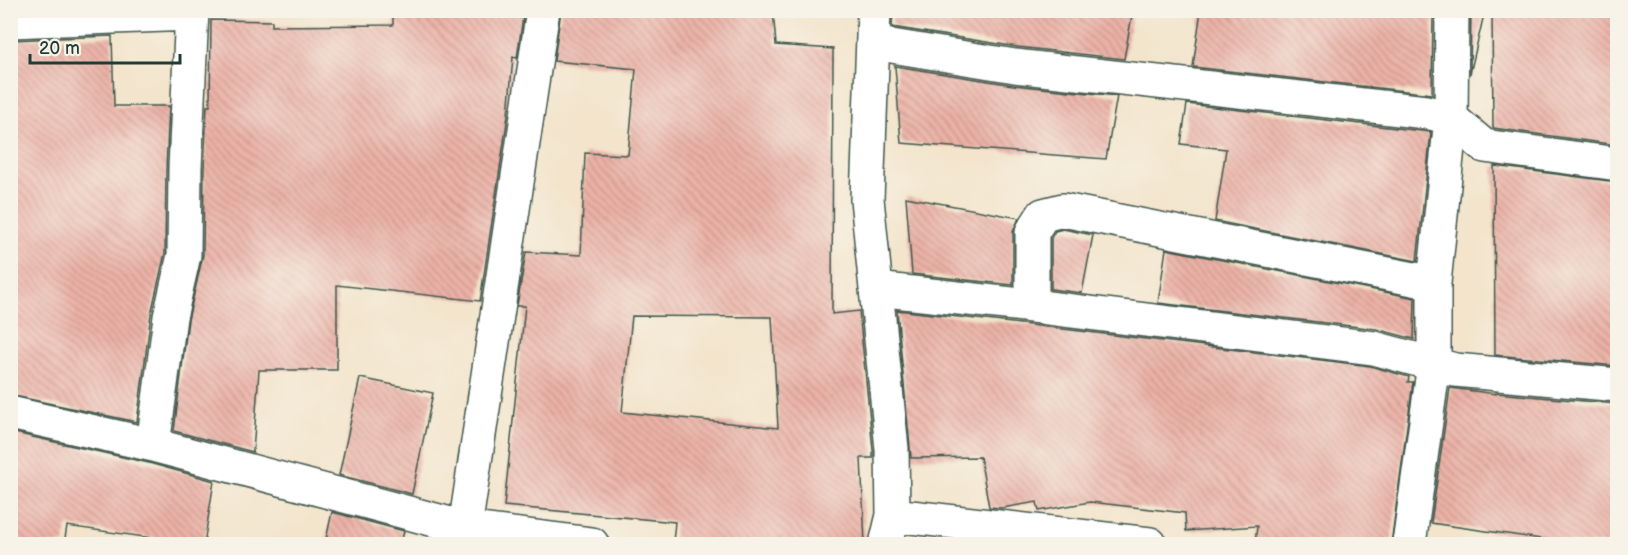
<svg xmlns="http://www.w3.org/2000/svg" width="1628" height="555" font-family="'Balsamiq Sans',sans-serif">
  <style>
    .building { fill: url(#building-back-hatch); fill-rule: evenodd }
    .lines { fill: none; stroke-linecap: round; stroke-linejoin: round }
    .minor-casing { stroke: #3f564b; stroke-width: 36 }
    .minor { stroke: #fff; stroke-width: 33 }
  </style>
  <defs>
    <pattern id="building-back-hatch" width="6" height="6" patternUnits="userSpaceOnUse" patternTransform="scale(1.5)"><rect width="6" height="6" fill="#edb2a7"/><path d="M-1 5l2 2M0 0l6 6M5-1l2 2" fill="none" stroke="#bf9289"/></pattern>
  </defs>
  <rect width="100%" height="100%" fill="#f7f3e8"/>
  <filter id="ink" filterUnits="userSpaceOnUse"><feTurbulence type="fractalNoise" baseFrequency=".0167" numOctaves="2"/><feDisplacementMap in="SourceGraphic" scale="12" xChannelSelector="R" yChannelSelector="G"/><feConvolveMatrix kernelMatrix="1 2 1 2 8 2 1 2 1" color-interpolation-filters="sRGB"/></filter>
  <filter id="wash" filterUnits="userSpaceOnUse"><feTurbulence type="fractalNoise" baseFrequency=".008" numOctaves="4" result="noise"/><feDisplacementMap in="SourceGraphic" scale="24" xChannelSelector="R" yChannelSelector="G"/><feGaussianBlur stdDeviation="1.35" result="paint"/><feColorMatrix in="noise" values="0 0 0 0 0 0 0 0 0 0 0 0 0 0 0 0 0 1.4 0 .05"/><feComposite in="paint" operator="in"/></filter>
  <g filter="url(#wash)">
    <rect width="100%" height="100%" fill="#f3e4cb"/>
    <g id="blocks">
      <!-- building -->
      <path class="building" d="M 393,10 L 524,10 L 517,58 L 513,57 L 508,115 L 480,301 L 337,285 L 337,370 L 259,370 L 253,452 L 174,431 L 188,320 L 203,255 L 204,169 L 207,106 L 210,106 L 211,20 L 272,21 L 272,26 L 393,25 Z
        M 561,10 L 773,10 L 776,45 L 833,49 L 832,314 L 859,311 L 873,450 L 873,458 L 861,458 L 865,544 L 696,544 L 673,542 L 675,522 L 504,506 L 525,306 L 517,306 L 526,252 L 581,255 L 585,153 L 628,155 L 636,69 L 554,61 ZM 632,316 L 772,317 L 778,428 L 622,412 Z
        M 893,10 L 1133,10 L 1124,59 L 1018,47 L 892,27 Z
        M 1201,10 L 1433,10 L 1432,94 L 1193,67 Z
        M 1471,10 L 1485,10 L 1470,74 Z
        M 1492,10 L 1617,10 L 1617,145 L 1493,128 Z
        M 112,36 L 114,106 L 169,106 L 166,168 L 165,253 L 151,314 L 137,422 L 10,395 L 10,40 Z
        M 895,66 L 1013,85 L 1117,96 L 1106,159 L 901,143 Z
        M 1187,104 L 1431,132 L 1417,261 L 1215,221 L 1226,149 L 1181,144 Z
        M 1494,166 L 1617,182 L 1617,366 L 1495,355 Z
        M 906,197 L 1019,218 L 1013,232 L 1013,285 L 912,274 Z
        M 1063,229 L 1093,235 L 1082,293 L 1051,289 L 1051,238 L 1055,231 Z
        M 1166,249 L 1415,298 L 1414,339 L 1376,329 L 1158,303 Z
        M 897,310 L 1030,325 L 1370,366 L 1409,377 L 1408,382 L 1413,382 L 1391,544 L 1255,544 L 1257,526 L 1186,531 L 1185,513 L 1090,502 L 1039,511 L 1037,502 L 1002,508 L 989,507 L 980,457 L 911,458 Z
        M 360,378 L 433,393 L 412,494 L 339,475 Z
        M 1450,388 L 1496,394 L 1496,393 L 1617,404 L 1617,544 L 1576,544 L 1431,523 Z
        M 10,432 L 149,463 L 214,481 L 204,544 L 195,544 L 67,526 L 64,544 L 10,544 Z
        M 332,512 L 404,531 L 401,544 L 325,544 Z"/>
    </g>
  </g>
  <g filter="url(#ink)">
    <use href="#blocks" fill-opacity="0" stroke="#3f564b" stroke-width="1.5"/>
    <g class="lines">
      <!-- minor casing -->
      <g class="minor-casing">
        <path id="minor" d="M 874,10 L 867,199 L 892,449 L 893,515 L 886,544
          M 10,21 L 192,14
          M 873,43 L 1015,66 L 1426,112 L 1451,118 L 1484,146 L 1618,164
          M 876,289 L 1032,306 L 1374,348 L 1455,370 L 1618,385
          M 1032,306 L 1032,232 L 1043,215 L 1063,210 L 1434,283
          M 10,413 L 153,445 L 465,528 L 592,544
          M 153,445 L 170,317 L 184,255 L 185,168 L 192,10
          M 893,515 L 1150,544
          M 465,528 L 543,10
          M 1409,544 L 1434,364 L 1434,283 L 1451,118 L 1452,10"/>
      </g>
      <!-- minor -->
      <use href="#minor" class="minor"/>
    </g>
  </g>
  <!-- margin -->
  <rect width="1628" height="555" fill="none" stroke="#f7f3e8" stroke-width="36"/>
  <!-- scale -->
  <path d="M30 54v9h150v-9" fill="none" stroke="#1f3d34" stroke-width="3"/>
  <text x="39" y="54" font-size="18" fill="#1f3d34" stroke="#f7f3e8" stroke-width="4.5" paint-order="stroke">20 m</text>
</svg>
